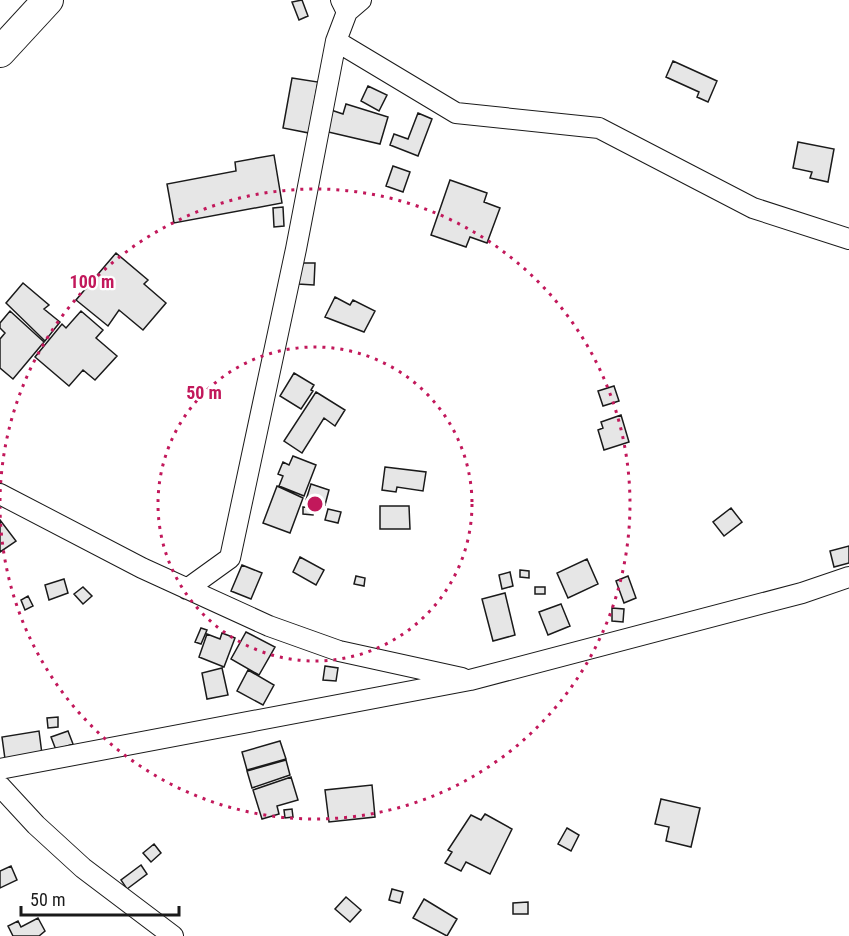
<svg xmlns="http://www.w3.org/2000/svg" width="849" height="936" font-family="'Roboto Condensed',sans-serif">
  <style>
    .building { fill: #e6e6e6; stroke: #1a1a1a; stroke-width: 1.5 }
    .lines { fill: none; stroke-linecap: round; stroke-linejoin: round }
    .minor-casing { stroke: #1a1a1a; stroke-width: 22 }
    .primary-casing { stroke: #1a1a1a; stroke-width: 32 }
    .minor { stroke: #fff; stroke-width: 20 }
    .primary { stroke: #fff; stroke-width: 30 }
    .ring { fill: none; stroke: #c2185b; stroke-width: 3; stroke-dasharray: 3 6 }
    .centre { fill: #c2185b; stroke: #fff; stroke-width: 3 }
    .ring-label { font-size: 18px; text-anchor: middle; font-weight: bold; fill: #c2185b; stroke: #fff; stroke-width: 4.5; stroke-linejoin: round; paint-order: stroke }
  </style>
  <rect width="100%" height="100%" fill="#fff"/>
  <!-- building -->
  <path class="building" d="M 302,0 L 308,16 L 299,20 L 292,2 Z
    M 673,61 L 717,81 L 708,102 L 697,97 L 699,92 L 666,77 Z
    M 292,78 L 318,82 L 309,133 L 283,128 Z
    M 368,86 L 387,95 L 379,111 L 361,101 Z
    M 346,104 L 388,117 L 380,144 L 324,131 L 331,110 L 343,114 Z
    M 418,113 L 432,119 L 418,156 L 390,145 L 394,134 L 408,139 Z
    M 798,142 L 834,149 L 828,182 L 810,178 L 812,172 L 793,168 Z
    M 274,155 L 282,203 L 174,223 L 167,184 L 236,171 L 235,162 Z
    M 393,166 L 410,172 L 403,192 L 386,186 Z
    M 450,180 L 487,193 L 484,202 L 500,208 L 487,243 L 470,237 L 466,247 L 431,235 Z
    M 283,207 L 284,226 L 274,227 L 273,208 Z
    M 116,253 L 148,280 L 144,284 L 166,303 L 143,330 L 119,310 L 108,326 L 76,300 Z
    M 299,263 L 315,263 L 314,285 L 298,284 Z
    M 23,283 L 49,305 L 44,309 L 60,322 L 45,341 L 6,303 Z
    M 335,297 L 350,305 L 353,300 L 375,311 L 364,332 L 325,317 Z
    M 10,311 L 44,342 L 13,379 L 0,368 L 0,339 L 5,333 L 0,328 L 0,323 Z
    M 81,311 L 103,330 L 96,338 L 117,356 L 95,380 L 83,370 L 69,386 L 35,357 L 62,324 L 66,328 Z
    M 294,373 L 314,385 L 311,390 L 313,391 L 301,409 L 280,396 Z
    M 614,386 L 619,401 L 603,406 L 598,391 Z
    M 316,392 L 345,410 L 335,426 L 324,418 L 302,453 L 284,441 Z
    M 621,415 L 629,442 L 604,450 L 598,430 L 603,428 L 601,422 Z
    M 293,456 L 316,465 L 304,496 L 279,486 L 283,476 L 278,474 L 283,462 L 289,465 Z
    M 385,467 L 426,472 L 423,491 L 397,487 L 396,492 L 382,490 Z
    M 311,484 L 329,490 L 325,505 L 306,500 Z
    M 277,486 L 303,498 L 290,533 L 263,523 Z
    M 380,506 L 409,506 L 410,529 L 380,529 Z
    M 303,507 L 314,508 L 313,515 L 303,514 Z
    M 731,508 L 742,522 L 724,536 L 713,522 Z
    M 328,509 L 341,512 L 338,523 L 325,520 Z
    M 0,520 L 16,541 L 0,552 Z
    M 849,546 L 849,563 L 834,567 L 830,551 Z
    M 300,557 L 324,570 L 316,585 L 293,572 Z
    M 587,559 L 598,584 L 568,598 L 557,573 Z
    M 242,565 L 262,573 L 251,599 L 231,591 Z
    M 520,570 L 529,571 L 529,578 L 520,577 Z
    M 510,572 L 513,586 L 502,589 L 499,575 Z
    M 356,576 L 365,578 L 364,586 L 354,584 Z
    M 628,576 L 636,598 L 624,603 L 616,581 Z
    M 64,579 L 68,593 L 49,600 L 45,585 Z
    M 83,587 L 92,596 L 83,604 L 74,594 Z
    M 535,587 L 545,587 L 545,594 L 535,594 Z
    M 505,593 L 515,635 L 493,641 L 482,599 Z
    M 28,596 L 33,606 L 25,610 L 21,600 Z
    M 561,604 L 570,626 L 548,635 L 539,612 Z
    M 612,608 L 624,609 L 623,622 L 612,621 Z
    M 201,628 L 207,630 L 201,644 L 195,642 Z
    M 246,632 L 275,647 L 259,675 L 231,659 Z
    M 222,633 L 235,638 L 224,667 L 199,657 L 207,634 L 220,639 Z
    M 325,666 L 338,668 L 336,681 L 323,680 Z
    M 222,668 L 228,695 L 207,699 L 202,673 Z
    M 248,670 L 274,685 L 263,705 L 237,691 Z
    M 58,717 L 58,727 L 48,728 L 47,718 Z
    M 39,731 L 42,754 L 5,759 L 2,737 Z
    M 68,731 L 73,744 L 56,750 L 51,737 Z
    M 280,741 L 286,759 L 247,770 L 242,752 Z
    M 286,760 L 290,775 L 252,788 L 247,771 Z
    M 291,777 L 298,800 L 277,806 L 279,814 L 262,819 L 253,790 Z
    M 372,785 L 375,817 L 329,822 L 325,790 Z
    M 661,799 L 700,808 L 691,847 L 666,841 L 669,827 L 655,824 Z
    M 292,809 L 293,817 L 285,818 L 284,810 Z
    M 485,814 L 512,829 L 490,874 L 466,862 L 461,871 L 445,863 L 452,852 L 448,850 L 471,815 L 481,820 Z
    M 567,828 L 579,835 L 571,851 L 558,844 Z
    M 154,844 L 161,853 L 151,862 L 143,853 Z
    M 141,865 L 147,874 L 127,889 L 121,880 Z
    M 11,866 L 17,880 L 0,888 L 0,871 Z
    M 392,889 L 403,892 L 400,903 L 389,900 Z
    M 346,897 L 361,910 L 350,922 L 335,909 Z
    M 424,899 L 457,919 L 447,936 L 413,918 Z
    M 528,902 L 528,914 L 513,914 L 513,903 Z
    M 38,918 L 45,931 L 39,936 L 13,936 L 8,926 L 18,921 L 21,927 Z"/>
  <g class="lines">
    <!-- minor casing -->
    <g class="minor-casing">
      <path id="minor" d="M 347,12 L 361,0
        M 336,41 L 456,113 L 599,128 L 753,208 L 849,239
        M 0,494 L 142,568 L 269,626 L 339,651 L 462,678
        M 187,589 L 230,558 L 296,249 L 336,41 L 347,12 L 341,0
        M 0,769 L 470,680 L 802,593 L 849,577
        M 0,786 L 36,825 L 83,868 L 173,936"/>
    </g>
    <!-- primary casing -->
    <g class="primary-casing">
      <path id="primary" d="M 0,52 L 48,0"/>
    </g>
    <!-- minor -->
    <use href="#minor" class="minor"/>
    <!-- primary -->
    <use href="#primary" class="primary"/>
  </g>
  <!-- distance rings -->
  <g class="ring">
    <circle cx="315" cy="504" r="157"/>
    <path d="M0 501A315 315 0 1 1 0 507"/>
  </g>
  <circle cx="315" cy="504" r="9" class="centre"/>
  <g class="ring-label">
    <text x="92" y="288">100 m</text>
    <text x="204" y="399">50 m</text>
  </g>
  <!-- scale -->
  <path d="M21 906v9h158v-9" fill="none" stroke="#1a1a1a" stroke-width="3"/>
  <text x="30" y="906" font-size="18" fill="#1a1a1a" stroke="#ffffff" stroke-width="4.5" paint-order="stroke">50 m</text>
</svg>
